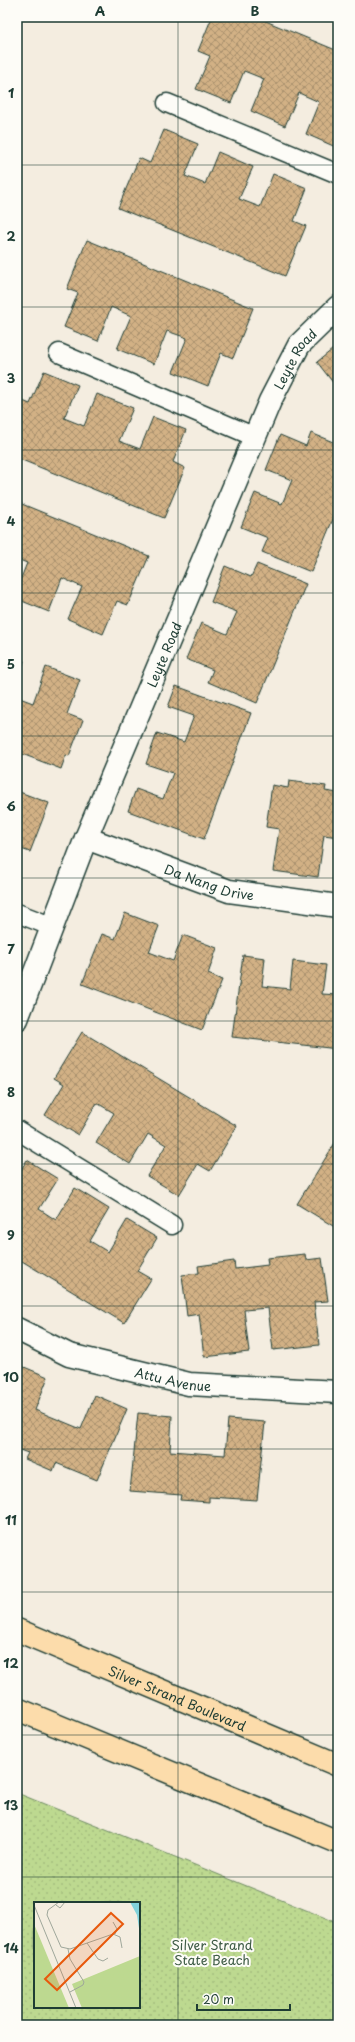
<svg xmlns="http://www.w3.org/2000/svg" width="355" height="2042" font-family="'Playpen Sans',sans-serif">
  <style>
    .park { fill: url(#park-dots); stroke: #6e8b62; fill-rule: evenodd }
    .building { fill: url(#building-cross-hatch); stroke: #1f3d34 }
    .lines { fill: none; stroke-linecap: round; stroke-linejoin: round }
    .lane-casing { stroke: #1f3d34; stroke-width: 21 }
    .street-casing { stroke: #1f3d34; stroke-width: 25 }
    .highway-casing { stroke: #1f3d34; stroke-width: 25 }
    .lane { stroke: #fdfcf7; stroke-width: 18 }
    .street { stroke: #fdfcf7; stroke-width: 22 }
    .highway { stroke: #fcdcab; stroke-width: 22 }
    .grid { fill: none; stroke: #1f3d34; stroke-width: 1; stroke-opacity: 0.55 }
    .labels { text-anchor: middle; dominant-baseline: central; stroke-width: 4; stroke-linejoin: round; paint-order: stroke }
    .street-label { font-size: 13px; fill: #1f3d34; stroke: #fdfcf7 }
    .park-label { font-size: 13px; fill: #3f5c46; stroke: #fdfcf7 }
    .inset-road { fill: none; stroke: #9fa79b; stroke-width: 1 }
    .view { fill: #e8590c; fill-opacity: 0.15; stroke: #e8590c; stroke-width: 2 }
    .inset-edge { fill: none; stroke: #1f3d34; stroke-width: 2 }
    .neatline { fill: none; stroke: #1f3d34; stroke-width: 1.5 }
    .grid-label { font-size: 13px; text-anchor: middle; font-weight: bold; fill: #1f3d34 }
  </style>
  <defs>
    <pattern id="park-dots" width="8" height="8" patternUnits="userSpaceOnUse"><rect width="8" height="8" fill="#bdd990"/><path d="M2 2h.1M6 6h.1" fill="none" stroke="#a2bb7d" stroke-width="1.8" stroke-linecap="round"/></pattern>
    <pattern id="building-cross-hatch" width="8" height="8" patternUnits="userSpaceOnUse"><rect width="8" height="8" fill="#d2b185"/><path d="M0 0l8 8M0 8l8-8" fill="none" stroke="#aa916e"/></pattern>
  </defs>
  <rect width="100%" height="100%" fill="#f4ede0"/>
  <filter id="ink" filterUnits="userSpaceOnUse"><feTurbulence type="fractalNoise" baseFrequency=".025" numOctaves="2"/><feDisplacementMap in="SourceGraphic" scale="8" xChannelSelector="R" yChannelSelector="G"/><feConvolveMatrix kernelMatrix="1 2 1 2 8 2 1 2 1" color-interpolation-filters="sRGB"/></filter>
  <g filter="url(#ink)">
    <!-- park -->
    <path class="park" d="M 17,1793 L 338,1923 L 338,2025 L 17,2025 ZM 35,1903 L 139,1903 L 139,2007 L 35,2007 Z"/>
    <!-- building -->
    <path class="building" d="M 212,17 L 256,17 L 338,51 L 338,148 L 306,134 L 319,102 L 299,93 L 285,126 L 251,111 L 264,79 L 244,71 L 231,103 L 196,89 L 210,56 L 198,51 Z
      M 164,130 L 198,144 L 185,176 L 205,184 L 218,152 L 253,167 L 239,199 L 260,207 L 273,174 L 307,188 L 294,221 L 306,226 L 285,276 L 118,208 L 139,158 L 150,163 Z
      M 87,240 L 253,308 L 233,358 L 221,353 L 208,386 L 173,372 L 187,338 L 167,331 L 154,364 L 117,349 L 131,316 L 111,307 L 98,341 L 64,327 L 78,293 L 67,289 Z
      M 338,345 L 338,389 L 317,362 Z
      M 44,371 L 78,385 L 64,418 L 84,426 L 97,394 L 133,408 L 119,441 L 140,449 L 153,417 L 186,430 L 173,462 L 185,468 L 164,518 L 17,458 L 17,402 L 18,399 L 30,404 Z
      M 338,399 L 338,408 L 334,403 Z
      M 311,433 L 338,444 L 338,507 L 311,572 L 262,552 L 268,538 L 241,527 L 255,493 L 282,504 L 292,480 L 266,470 L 280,435 L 306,446 Z
      M 17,502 L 149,556 L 128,605 L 117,601 L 103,634 L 68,619 L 82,587 L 62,578 L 49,612 L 17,599 L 17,588 L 27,563 L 17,559 Z
      M 257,564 L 306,584 L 257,703 L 208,682 L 213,670 L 186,659 L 201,623 L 227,634 L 237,612 L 211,602 L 225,566 L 251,577 Z
      M 17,658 L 24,661 L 17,681 Z
      M 46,667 L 80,680 L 67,714 L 83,720 L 69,756 L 66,755 L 61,769 L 17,752 L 17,697 L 33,703 Z
      M 176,686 L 251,713 L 204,839 L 128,811 L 136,789 L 163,799 L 173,773 L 146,764 L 157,733 L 184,742 L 194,716 L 168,707 Z
      M 289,781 L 326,786 L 325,791 L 338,793 L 338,837 L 324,835 L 318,877 L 273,871 L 279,829 L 266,827 L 272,785 L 288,788 Z
      M 17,791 L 49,803 L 30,852 L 18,848 L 17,849 Z
      M 125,913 L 159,926 L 149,952 L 173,961 L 183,935 L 217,948 L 208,974 L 222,980 L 202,1030 L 82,984 L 102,934 L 115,939 Z
      M 243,955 L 265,958 L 262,986 L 290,989 L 293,961 L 326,965 L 322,994 L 338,995 L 338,1049 L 232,1037 Z
      M 82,1032 L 237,1126 L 210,1171 L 198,1164 L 179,1195 L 147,1176 L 166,1145 L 148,1134 L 130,1164 L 96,1143 L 114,1113 L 97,1103 L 78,1135 L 45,1115 L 64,1084 L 54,1078 Z
      M 338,1138 L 338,1229 L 297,1204 Z
      M 27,1160 L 58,1179 L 39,1209 L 56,1220 L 75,1188 L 109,1209 L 90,1241 L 108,1252 L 127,1220 L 157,1238 L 137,1271 L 151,1279 L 124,1323 L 17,1258 L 17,1176 Z
      M 305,1254 L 306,1260 L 322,1258 L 328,1301 L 314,1302 L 319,1345 L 273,1350 L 268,1308 L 244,1310 L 249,1352 L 204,1357 L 199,1314 L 187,1316 L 182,1275 L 199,1273 L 198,1266 L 234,1261 L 235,1269 L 268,1265 L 267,1258 Z
      M 17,1364 L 48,1377 L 35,1410 L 81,1429 L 95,1395 L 127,1409 L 97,1480 L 56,1463 L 53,1471 L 25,1459 L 28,1453 L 17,1449 Z
      M 138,1413 L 172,1416 L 170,1451 L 225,1455 L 228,1419 L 265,1422 L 257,1500 L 209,1497 L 209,1502 L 180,1500 L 181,1495 L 130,1491 Z"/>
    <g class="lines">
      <!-- lane casing -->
      <g class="lane-casing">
        <path id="lane" d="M 167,103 L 338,174
          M 59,353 L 255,437
          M 17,913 L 53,927
          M 17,1130 L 172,1225"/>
      </g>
      <!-- street casing -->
      <g class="street-casing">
        <g id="street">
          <path id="s1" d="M 86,838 L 229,891 L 338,906"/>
          <path id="s2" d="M 17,1019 L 86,838 L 270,401 L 299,345 L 338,307"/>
          <path id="s3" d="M 17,1329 L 69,1355 L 189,1384 L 338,1392"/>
        </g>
      </g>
      <!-- highway casing -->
      <g class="highway-casing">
        <g id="highway">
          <path id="s4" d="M 17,1630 L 338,1765"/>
          <path d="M 17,1709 L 338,1842"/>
        </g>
      </g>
      <!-- lane -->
      <use href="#lane" class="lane"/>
      <!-- street -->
      <use href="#street" class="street"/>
      <!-- highway -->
      <use href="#highway" class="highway"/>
    </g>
  </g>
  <!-- grid -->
  <path class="grid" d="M 178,17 L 178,2025M 17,165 L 338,165M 17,307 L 338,307M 17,450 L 338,450M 17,593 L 338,593M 17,736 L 338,736M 17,878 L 338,878M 17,1021 L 338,1021M 17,1164 L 338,1164M 17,1306 L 338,1306M 17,1449 L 338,1449M 17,1592 L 338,1592M 17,1735 L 338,1735M 17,1877 L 338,1877"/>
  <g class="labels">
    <!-- street labels -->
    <g class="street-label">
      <text stroke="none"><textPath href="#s2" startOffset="717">Leyte Road</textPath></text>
      <text stroke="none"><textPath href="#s2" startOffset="393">Leyte Road</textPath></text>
      <text stroke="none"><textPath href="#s1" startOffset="131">Da Nang Drive</textPath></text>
      <text stroke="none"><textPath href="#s3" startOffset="165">Attu Avenue</textPath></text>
      <text stroke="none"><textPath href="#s4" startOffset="174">Silver Strand Boulevard</textPath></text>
    </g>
    <!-- park labels -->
    <g class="park-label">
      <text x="212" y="1944">Silver Strand<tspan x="212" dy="15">State Beach</tspan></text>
    </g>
  </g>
  <!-- overview -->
  <g transform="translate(34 1902)">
    <rect width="106" height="106" fill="#f4ede0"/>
    <path d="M 0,22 L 35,106 L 0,106 ZM 106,54 L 106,106 L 48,106 L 38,82 Z" fill="#bdd990"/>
    <path d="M 96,0 L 106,0 L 106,33 L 103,13 Z" fill="#81d2da"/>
    <path class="inset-road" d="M 25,0 L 14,8 L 13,13 L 27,45 L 36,47 L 79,32 L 86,35 L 88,46M 0,3 L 42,106M 22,3 L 26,6 L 31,0M 79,20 L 83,27 L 81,32M 53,41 L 64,57 L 69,59 L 74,56M 34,47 L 36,57 L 50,80 L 49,83 L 36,90"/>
    <path class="view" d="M 77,11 L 89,22 L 23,88 L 11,77 Z"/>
    <rect width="106" height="106" class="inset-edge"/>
  </g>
  <!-- margin -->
  <rect width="355" height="2042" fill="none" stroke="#fdfcf7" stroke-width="44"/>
  <!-- scale -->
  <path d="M197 2004v6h93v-6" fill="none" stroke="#1f3d34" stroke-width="2"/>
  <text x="203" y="2004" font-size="12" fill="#1f3d34" stroke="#fdfcf7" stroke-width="3" paint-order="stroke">20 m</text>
  <rect x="22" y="22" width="311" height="1998" class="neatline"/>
  <g class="grid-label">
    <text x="100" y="16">A</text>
    <text x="255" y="16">B</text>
    <text x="11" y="98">1</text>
    <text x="11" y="241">2</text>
    <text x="11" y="383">3</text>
    <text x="11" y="526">4</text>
    <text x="11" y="669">5</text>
    <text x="11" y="811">6</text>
    <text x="11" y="954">7</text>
    <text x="11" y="1097">8</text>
    <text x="11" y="1240">9</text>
    <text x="11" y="1382">10</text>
    <text x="11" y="1525">11</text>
    <text x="11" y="1668">12</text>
    <text x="11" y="1810">13</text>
    <text x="11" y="1953">14</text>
  </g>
</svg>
